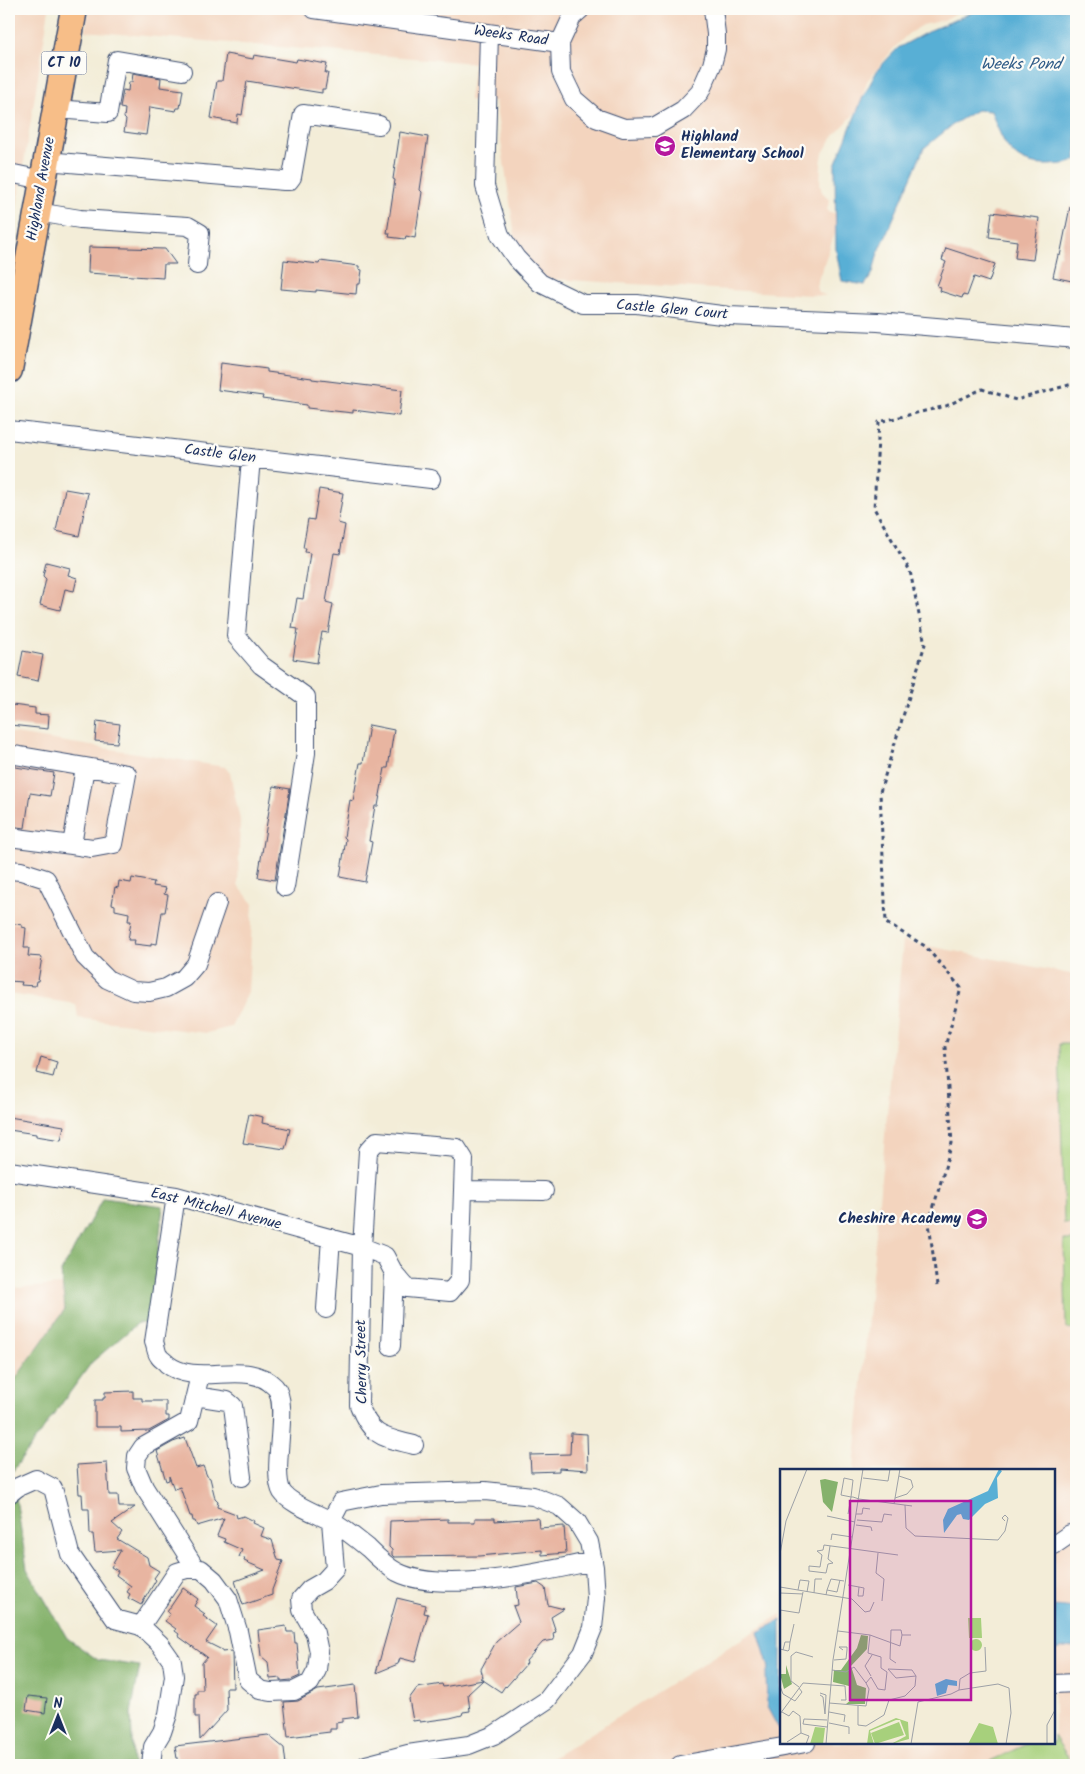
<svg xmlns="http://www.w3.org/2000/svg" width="1085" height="1774" font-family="Kalam,sans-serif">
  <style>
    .built { fill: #f3d4be }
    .green { fill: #a7d07c; stroke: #61806d }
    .forest { fill: #85b26c; stroke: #507065 }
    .water { fill: #58afd5; stroke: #3a6f9a }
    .building { fill: #e8b5a1 }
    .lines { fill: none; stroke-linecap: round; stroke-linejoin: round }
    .minor-casing { stroke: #3b4c70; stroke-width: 20 }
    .highway-casing { stroke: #3b4c70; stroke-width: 29 }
    .path { stroke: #3b4c70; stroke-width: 3; stroke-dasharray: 4 4; stroke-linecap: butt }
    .minor { stroke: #fff; stroke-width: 18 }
    .highway { stroke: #f7be88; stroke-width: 26 }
    .labels { text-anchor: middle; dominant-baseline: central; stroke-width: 4.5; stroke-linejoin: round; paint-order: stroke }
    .shield { fill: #fdfcf7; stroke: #5f6c8c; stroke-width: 1 }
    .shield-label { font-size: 14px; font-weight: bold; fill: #1b2f5e }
    .street-label { font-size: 15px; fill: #1b2f5e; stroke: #fdfcf7 }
    .poi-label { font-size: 15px; font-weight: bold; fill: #1b2f5e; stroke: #fdfcf7; text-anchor: start }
    .water-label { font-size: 16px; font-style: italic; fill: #305c88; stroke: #fdfcf7 }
    .inset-road { fill: none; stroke: #9da1a7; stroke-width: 1 }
    .view { fill: #b5179e; fill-opacity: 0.15; stroke: #b5179e; stroke-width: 2.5 }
    .inset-edge { fill: none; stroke: #1b2f5e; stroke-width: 2.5 }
  </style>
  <rect width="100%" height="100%" fill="#fdfcf7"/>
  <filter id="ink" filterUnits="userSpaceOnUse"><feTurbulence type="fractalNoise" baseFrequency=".02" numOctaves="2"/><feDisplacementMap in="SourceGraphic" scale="10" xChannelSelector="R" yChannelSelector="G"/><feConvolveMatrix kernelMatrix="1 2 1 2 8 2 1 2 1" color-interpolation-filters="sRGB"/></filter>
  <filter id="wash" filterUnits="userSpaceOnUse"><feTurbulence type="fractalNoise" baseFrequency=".0096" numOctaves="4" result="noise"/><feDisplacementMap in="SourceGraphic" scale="20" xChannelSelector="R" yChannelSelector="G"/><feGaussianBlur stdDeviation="1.12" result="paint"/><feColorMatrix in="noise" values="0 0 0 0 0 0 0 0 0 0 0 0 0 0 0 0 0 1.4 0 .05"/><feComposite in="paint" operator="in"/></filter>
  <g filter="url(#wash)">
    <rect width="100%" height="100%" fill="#f3edd8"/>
    <!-- built -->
    <path class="built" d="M 9,9 L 49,9 L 9,255 Z
      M 89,9 L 964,9 L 944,20 L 923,25 L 908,34 L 894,48 L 867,81 L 859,109 L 832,138 L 823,153 L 821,163 L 820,185 L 822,192 L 830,200 L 827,209 L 829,212 L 834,213 L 865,203 L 835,233 L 817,283 L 818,292 L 826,296 L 521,277 L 495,101 L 469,100 L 474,63 L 85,31 Z
      M 9,733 L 225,767 L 230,773 L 240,820 L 238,885 L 253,904 L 248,992 L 231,1027 L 207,1033 L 78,1018 L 76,1004 L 9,994 Z
      M 903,941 L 1076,975 L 1076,1765 L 541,1765 L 781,1614 L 781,1743 L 1054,1743 L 1054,1470 L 854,1470 Z
      M 62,1285 L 65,1309 L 9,1388 L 9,1286 L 19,1288 Z"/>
    <!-- green -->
    <path class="green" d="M 1059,1044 L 1076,1044 L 1076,1223 L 1064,1224 Z
      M 1064,1240 L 1076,1240 L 1076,1328 L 1066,1329 Z
      M 1054,1736 L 1068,1757 L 1067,1765 L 992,1765 L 990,1761 L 1029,1743 L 1054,1743 Z"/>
    <!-- forest -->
    <path class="forest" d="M 103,1198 L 163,1206 L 150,1324 L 138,1323 L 92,1362 L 12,1472 L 27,1569 L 67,1638 L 98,1660 L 140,1666 L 131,1713 L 133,1765 L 12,1765 L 9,1735 L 9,1388 L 65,1309 L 61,1272 Z"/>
    <!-- water -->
    <path class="water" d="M 980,9 L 1076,9 L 1076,160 C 1067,165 1059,164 1049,165 C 1010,166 1003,142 991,111 L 977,110 L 955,123 L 924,148 L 877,256 L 873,273 L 865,285 L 842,281 L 836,250 L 835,165 L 863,97 L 878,69 L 898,48 L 931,30 Z
      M 1054,1606 L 1076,1608 L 1076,1646 L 1054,1650 Z
      M 781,1620 L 781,1733 L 767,1707 L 766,1674 L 769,1667 L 758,1632 Z"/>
    <g id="blocks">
      <!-- building -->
      <path class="building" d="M 226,54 L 253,59 L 254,55 L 296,62 L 297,59 L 327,64 L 325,73 L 328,73 L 325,89 L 322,89 L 322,93 L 247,81 L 242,115 L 238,114 L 237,123 L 211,118 L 217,81 L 222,81 Z
        M 133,73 L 161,78 L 160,87 L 183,90 L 180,108 L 177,108 L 176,111 L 150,107 L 146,135 L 124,132 L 126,120 L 124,118 L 125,109 L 120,108 L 123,90 L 128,91 L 129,82 L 132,82 Z
        M 400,132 L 428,137 L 420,190 L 422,192 L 415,238 L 406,236 L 405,239 L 389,237 L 390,233 L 387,233 L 395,180 L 393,179 Z
        M 1070,207 L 1076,208 L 1076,260 L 1072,281 L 1053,277 L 1058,255 L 1060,256 Z
        M 992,212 L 1039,218 L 1033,260 L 1015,258 L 1017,241 L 989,237 Z
        M 89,247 L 165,249 L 176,264 L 164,264 L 163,278 L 88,273 Z
        M 946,248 L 995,264 L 989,282 L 974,277 L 967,296 L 963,295 L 962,298 L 940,291 L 941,287 L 937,286 L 946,262 L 942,260 Z
        M 284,260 L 319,264 L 320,261 L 359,266 L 359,269 L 362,270 L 360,284 L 357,284 L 356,294 L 316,290 L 316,292 L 281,289 Z
        M 221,363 L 267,369 L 267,372 L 312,378 L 312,379 L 402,390 L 399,416 L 353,410 L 353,413 L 307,408 L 307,405 L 262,399 L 263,396 L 218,390 Z
        M 65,489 L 88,493 L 79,536 L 56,531 Z
        M 319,489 L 343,493 L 338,523 L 345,525 L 340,554 L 334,553 L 326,602 L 333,604 L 328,633 L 322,632 L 317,663 L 293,659 L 298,629 L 292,628 L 297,598 L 303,599 L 310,553 L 305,552 L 306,548 L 303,548 L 308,519 L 314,520 Z
        M 46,562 L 70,568 L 68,575 L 77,578 L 74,591 L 65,589 L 60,610 L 40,605 L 46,579 L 43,576 Z
        M 23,651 L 43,655 L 38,681 L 18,677 Z
        M 12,705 L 35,708 L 35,714 L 49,715 L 48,729 L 10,725 Z
        M 97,721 L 120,724 L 117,743 L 95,741 Z
        M 369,725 L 394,730 L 388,768 L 385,768 L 378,806 L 375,806 L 369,841 L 372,842 L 365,882 L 340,877 L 346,839 L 344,837 L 350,800 L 353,801 L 360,763 L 363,763 Z
        M 9,766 L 54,773 L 50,796 L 30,793 L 25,828 L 9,826 Z
        M 273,786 L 290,789 L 275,880 L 258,877 Z
        M 132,878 L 154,882 L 153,886 L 166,888 L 164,894 L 168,895 L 165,912 L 162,912 L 157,944 L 151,943 L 151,946 L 134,944 L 135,940 L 128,940 L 131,921 L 128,921 L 129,913 L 115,910 L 115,905 L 112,904 L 115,887 L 118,888 L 119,881 L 131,883 Z
        M 9,923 L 22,925 L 22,927 L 26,928 L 24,948 L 29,948 L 28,956 L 42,957 L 38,981 L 36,981 L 35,986 L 21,985 L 22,982 L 9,981 Z
        M 41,1057 L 57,1062 L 53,1077 L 37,1073 Z
        M 249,1114 L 263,1117 L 262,1123 L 290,1129 L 285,1149 L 243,1143 Z
        M 9,1117 L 64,1126 L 61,1140 L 36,1136 L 36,1134 L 9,1130 Z
        M 133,1391 L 133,1398 L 142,1398 L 142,1401 L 166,1401 L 166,1416 L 169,1416 L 169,1420 L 149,1431 L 121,1432 L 121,1427 L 95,1427 L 95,1400 L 103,1400 L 103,1398 L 105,1398 L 105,1392 Z
        M 571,1433 L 587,1434 L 588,1470 L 559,1468 L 559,1471 L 531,1472 L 530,1455 L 570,1454 Z
        M 185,1438 L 196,1468 L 203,1466 L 207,1476 L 210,1478 L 215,1498 L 218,1501 L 217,1507 L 236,1514 L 237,1518 L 244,1516 L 254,1521 L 253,1523 L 264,1528 L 261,1536 L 272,1540 L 278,1560 L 283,1561 L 272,1590 L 272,1595 L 243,1605 L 235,1581 L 265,1570 L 244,1561 L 245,1558 L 239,1557 L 242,1550 L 224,1542 L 225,1539 L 217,1536 L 224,1518 L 197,1526 L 195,1521 L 193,1521 L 192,1516 L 190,1516 L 180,1487 L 174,1489 L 169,1476 L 169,1480 L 166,1481 L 157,1451 L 173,1442 Z
        M 107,1463 L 109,1495 L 118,1495 L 119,1507 L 135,1507 L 112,1523 L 122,1532 L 117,1539 L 147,1557 L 149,1565 L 159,1571 L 154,1578 L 156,1580 L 141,1605 L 128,1598 L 130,1594 L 127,1592 L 131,1586 L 116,1575 L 118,1571 L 111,1567 L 121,1550 L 95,1552 L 93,1534 L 90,1534 L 89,1509 L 83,1509 L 82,1494 L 79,1494 L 77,1465 Z
        M 475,1518 L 495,1518 L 495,1521 L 538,1518 L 539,1528 L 564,1526 L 566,1553 L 542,1555 L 542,1550 L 479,1556 L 394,1557 L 392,1555 L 392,1550 L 389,1547 L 390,1521 L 448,1519 L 448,1522 L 475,1522 Z
        M 538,1583 L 545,1588 L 548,1605 L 564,1609 L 551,1617 L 556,1632 L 553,1633 L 554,1640 L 543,1642 L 526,1661 L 527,1663 L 506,1687 L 505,1686 L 501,1692 L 483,1680 L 468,1694 L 470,1711 L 463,1712 L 462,1715 L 450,1718 L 420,1722 L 420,1720 L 413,1721 L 409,1699 L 417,1688 L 442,1684 L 443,1687 L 483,1680 L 480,1678 L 483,1678 L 481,1669 L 496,1642 L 519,1622 L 513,1606 L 518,1605 L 516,1587 Z
        M 183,1588 L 198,1599 L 194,1606 L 205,1614 L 203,1616 L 217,1626 L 206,1642 L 222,1650 L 222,1652 L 231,1651 L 232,1653 L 233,1688 L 226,1688 L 227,1710 L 200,1740 L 199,1717 L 195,1717 L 195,1694 L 197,1694 L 197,1690 L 203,1690 L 202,1663 L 207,1657 L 178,1636 L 179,1634 L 175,1631 L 176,1629 L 165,1621 L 170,1614 L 167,1612 Z
        M 397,1598 L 426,1605 L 424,1613 L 428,1614 L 415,1662 L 400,1658 L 398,1664 L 376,1673 Z
        M 286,1626 L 287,1632 L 294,1632 L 295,1643 L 297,1643 L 300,1676 L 291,1680 L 281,1681 L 281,1678 L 270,1679 L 268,1662 L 261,1656 L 258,1630 Z
        M 355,1685 L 358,1717 L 342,1719 L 342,1722 L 336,1723 L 336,1729 L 330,1729 L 330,1732 L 288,1737 L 284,1702 L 298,1701 L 318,1690 Z
        M 28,1696 L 47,1698 L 45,1713 L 26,1710 Z
        M 268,1735 L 284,1748 L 286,1765 L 178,1765 L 175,1746 Z"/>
    </g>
  </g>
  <g filter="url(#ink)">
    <use href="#blocks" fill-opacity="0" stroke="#3b4c70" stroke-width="1"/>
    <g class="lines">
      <!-- minor casing -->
      <g class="minor-casing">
        <path id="minor" d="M 314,9 L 560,43
          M 581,9 L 572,17 L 560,43 L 561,72 L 574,99 L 596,118 L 624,128 L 654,127 L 683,110 L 700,92 L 712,65 L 716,49 L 716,34 L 713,9
          M 489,33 L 485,186 L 500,235 L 516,258 L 540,283 L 583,304 L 637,304 L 729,316 L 878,322 L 1076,339
          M 56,109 L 108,113 L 117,60 L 182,71
          M 46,161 L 284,181 L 289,181 L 292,177 L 303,114 L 379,125
          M 9,173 L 43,180
          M 37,212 L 80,219 L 188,226 L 200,233 L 197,265
          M 9,430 L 431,479
          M 251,458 L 236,636 L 261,665 L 306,697 L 306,753 L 285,887
          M 9,754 L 127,774 L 114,844 L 92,848 L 72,845 L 85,767
          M 9,837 L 72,845
          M 9,870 L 21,871 L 46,879 L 85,957 L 107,979 L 133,991 L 149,992 L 166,988 L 184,978 L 196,964 L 217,903
          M 9,1171 L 176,1196 L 362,1247 L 385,1256 L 394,1273 L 407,1288 L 450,1292 L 460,1280 L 463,1190 L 544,1191
          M 326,1309 L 331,1238
          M 391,1346 L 394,1273
          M 195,1396 L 227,1401 L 233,1406 L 242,1477
          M 414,1445 C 383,1437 372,1438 359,1405 L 362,1247 L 368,1151 L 377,1141 L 457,1148 L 464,1159 L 463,1190
          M 9,1494 L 18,1487 L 36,1479 L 53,1488 L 70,1554 L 115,1619 L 141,1626
          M 1054,1545 L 1070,1534 L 1076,1534
          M 196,1569 L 144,1487 L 136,1468 L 137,1456 L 143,1447 L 189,1421 L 200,1375
          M 1054,1684 L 1076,1683
          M 151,1765 L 153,1747 L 162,1732 L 168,1714 L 174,1676 L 172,1661 L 160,1644 L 141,1626 L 177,1572 L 187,1569 L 201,1569 L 214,1580 L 228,1599 L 238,1631 L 248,1680 L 260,1690 L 271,1692 L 294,1691 L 310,1683 L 317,1670 L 319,1652 L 315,1633 L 302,1610 L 301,1599 L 310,1589 L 324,1581 L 335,1569 L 331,1521 C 318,1514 290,1504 282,1492 C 270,1471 291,1403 275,1387 C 247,1357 198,1389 167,1364 C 165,1361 160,1359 159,1356 C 156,1353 156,1346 154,1342 L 176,1196
          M 366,1765 L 408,1754 L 469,1745 L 494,1735 L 547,1700 L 583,1653 L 593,1628 L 596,1598 L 594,1567 L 589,1542 L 577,1522 L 559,1506 L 533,1496 L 485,1491 L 381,1494 L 341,1502 L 331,1521 C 344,1529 356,1538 368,1548 C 377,1557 386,1566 397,1572 C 442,1595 544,1572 593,1561
          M 680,1765 L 806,1743"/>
      </g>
      <!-- highway casing -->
      <g class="highway-casing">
        <path id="highway" d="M 9,370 L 74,9"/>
      </g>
      <!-- path -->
      <path class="path" d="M 937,1286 L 929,1223 L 952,1143 L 945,1047 L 961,988 L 925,946 L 886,923 L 880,792 L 925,644 L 910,571 L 874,508 L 879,422 L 946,406 L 982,389 L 1016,400 L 1076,383"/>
      <!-- minor -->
      <use href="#minor" class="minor"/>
      <!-- highway -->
      <use href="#highway" class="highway"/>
    </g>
  </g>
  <!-- icons -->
  <defs>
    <g id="school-disc" transform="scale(1.125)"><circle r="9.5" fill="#b5179e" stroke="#fdfcf7"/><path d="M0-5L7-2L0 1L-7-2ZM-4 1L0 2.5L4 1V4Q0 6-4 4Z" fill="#fff"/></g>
  </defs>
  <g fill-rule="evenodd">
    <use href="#school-disc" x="665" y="146"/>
    <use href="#school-disc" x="977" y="1219"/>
  </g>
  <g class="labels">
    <!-- shield labels -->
    <rect class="shield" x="41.5" y="51.5" width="45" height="23" rx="4"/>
    <g class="shield-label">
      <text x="64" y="63">CT 10</text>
    </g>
    <!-- street labels -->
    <g class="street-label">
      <text transform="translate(511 36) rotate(8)">Weeks Road</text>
      <text transform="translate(41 189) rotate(-80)">Highland Avenue</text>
      <text transform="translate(672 310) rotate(5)">Castle Glen Court</text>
      <text transform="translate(220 454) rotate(7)">Castle Glen</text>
      <text transform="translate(216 1209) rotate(14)">East Mitchell Avenue</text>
      <text transform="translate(362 1362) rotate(-91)">Cherry Street</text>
    </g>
    <!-- poi labels -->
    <g class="poi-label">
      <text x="681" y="137">Highland<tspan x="681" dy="17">Elementary School</tspan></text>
      <text x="961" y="1219" text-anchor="end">Cheshire Academy</text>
    </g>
    <!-- water labels -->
    <g class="water-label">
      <text x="1021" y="64">Weeks Pond</text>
    </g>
  </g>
  <!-- overview -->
  <g transform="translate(780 1469)">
    <rect width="275" height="275" fill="#f3edd8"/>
    <path d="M 188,149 L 201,149 L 202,169 L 189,169 ZM190 176a6 6 0 1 1 12 0a6 6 0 1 1-12 0ZM 116,249 L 128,253 L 129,270 L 111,275 L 126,267 L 120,251 L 116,251 L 90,262 L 94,275 L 87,275 L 89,261 ZM 119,253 L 124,266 L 95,275 L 91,264 ZM 199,254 L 213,258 L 218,275 L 188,275 ZM 35,258 L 45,259 L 43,275 L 30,275 Z" fill="#a7d07c"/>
    <path d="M 45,10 L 58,13 L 52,43 L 43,33 L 40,11 ZM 81,166 L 88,167 L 87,180 L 71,197 L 77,216 L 86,219 L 85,235 L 66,235 L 71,231 L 69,217 L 53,213 L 54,201 L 61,201 L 77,179 ZM 6,196 L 12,215 L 4,220 L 0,205 L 6,205 Z" fill="#85b26c"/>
    <path d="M 219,0 L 222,2 L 217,9 L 218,29 L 205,35 L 189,51 L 183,50 L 181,45 L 177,46 L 164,64 L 163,51 L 168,40 L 208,22 ZM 166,210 L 177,212 L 177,217 L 168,216 L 166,224 L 157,227 L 155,215 Z" fill="#58afd5"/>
    <path class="inset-road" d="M 83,9 L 108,12 L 110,0M 115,29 L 127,25 L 133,18 L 131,11 L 119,7M 114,35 L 120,0M 125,36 L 126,59 L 135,67 L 218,71 L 225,62 L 228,49 L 225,46 L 222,49 L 225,52M 68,45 L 71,28 L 73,11 L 64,9 L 61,26 L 71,28 L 73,28 L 79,30 L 132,37M 76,45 L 82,45 L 83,39 L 90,40M 47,47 L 75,53M 77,51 L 102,53 L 104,45 L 112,46M 76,56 L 91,58 L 92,62M 51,71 L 52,65 L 72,68M 50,77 L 48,90 L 53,94 L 48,95 L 46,104 L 29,102 L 29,97 L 40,98 L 42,86 L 37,82 L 43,81 L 44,76 L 118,86M 98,84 L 96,104 L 104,110 L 102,132M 0,85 L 6,52 L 27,0M 68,116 L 79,118 L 84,119 L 83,127 L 78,127 L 79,118M 0,118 L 72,130 L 85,143 L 90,142 L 94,133M 18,121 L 20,111 L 29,112 L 27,123M 47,121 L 51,110 L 64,112M 0,124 L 23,125M 34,124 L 35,110 L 42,110M 46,126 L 47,121 L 57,123 L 60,111M 0,141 L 19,144 L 23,123M 58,162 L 90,166 L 120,177 L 122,166 L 131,166M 10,173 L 14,155M 0,180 L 8,182 L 9,181 L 10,173 L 5,173 L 3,181M 63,181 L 59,178 L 67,178 L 67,181M 54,191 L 66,190 L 67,181M 116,194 L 110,190 L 111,161 L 121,161 L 122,166M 52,201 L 66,203 L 74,198 L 86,214M 91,207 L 85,197 L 92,186M 0,217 L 3,225 L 15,232 L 22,223 L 19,219M 19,218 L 11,212 L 11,187 L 16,183 L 33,188M 179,221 L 218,215 L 229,219 L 231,244 L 226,275M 40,226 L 43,228 L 45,245 L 46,226 L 40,224M 49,234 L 86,237 L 89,220 L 86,214 L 91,208 L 98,220 L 105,221 L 107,203 L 101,199 L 101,188 L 88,184 L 90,166M 78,237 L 78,256 L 86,257 L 104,246 L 109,231 L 125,227 L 135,217 L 136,207 L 132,201 L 108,200 L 116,209 L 136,207M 2,243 L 9,247 L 13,242 L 20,247 L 21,264M 49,243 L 65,246 L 64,253M 0,245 L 23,214 L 65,217 L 66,231 L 61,231M 47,251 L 24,250 L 23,255 L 47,258M 49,254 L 69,258 L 69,265M 7,273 L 21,264 L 29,267 L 26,275M 46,275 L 53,191 L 83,0M 131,275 L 138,233 L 171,225 L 179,221 L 180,210 L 190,204 L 206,202 L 205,178M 267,275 L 267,256 L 275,241"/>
    <path class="view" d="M 70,32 L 191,32 L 191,231 L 70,231 Z"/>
    <rect width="275" height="275" class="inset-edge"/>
  </g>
  <!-- margin -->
  <rect width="1085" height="1774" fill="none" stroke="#fdfcf7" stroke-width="30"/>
  <!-- north arrow -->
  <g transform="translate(58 1716)" stroke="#fdfcf7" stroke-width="4" paint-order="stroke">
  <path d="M0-4L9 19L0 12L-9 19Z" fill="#1b2f5e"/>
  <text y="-8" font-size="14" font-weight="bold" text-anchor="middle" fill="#1b2f5e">N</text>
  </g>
</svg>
